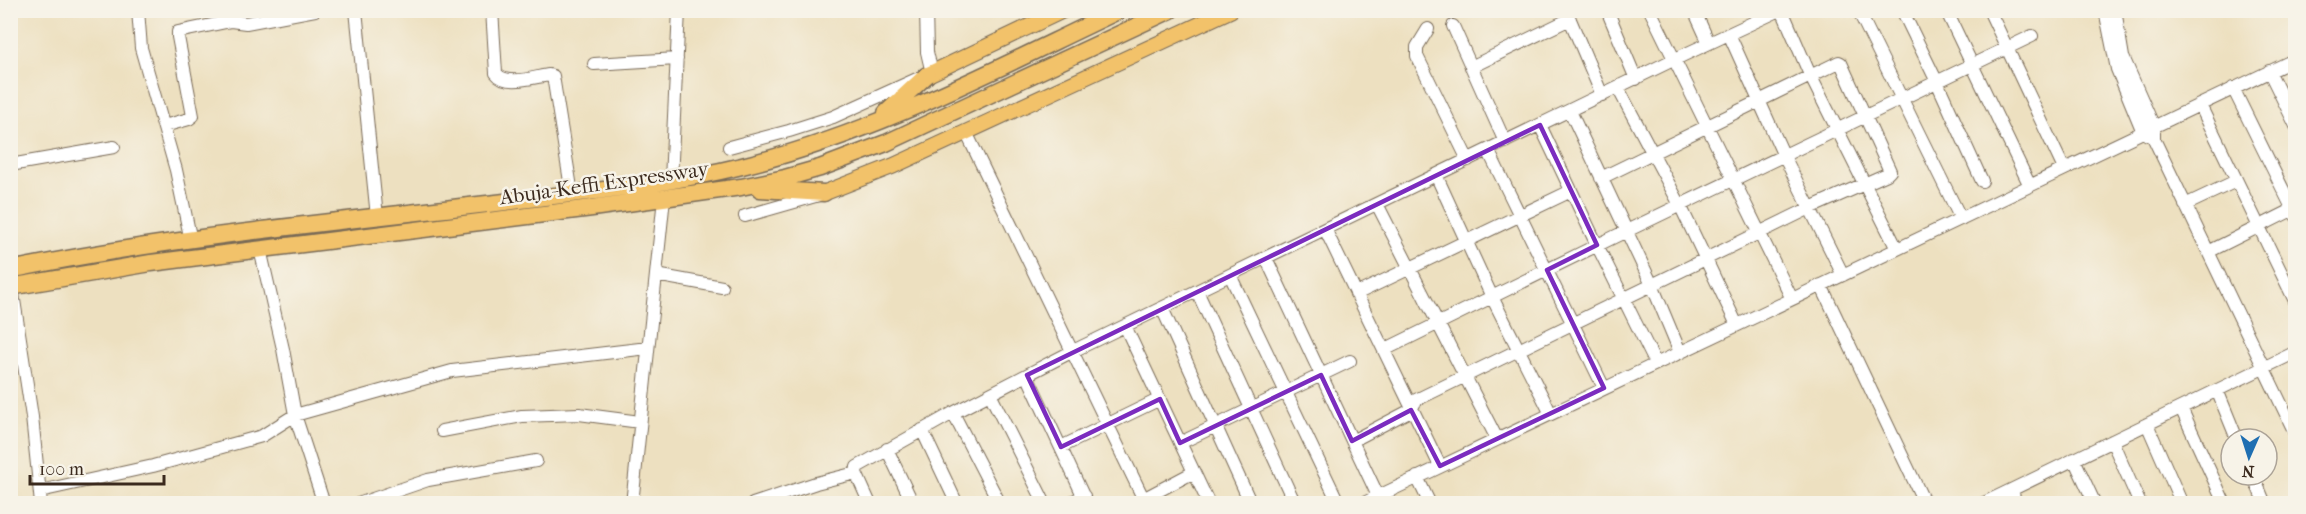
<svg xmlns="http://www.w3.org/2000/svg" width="2306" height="514" font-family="'IM FELL French Canon',serif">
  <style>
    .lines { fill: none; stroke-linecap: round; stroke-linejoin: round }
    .minor-casing { stroke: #796a57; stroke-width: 14 }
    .major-casing { stroke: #796a57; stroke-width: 17 }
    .highway-casing { stroke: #796a57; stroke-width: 19 }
    .minor { stroke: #fff; stroke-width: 12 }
    .major { stroke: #f2c26a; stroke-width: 15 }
    .highway { stroke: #f2c26a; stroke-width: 16 }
    .marked { fill: none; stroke: #7b2cbf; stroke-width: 4.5; stroke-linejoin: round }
    .labels { text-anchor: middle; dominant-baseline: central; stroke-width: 5; stroke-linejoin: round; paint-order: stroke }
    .street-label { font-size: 21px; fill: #3b2a1e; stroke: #f7f3e8 }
  </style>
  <rect width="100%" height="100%" fill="#f7f3e8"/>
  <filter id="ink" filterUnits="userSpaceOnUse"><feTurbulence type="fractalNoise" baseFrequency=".0167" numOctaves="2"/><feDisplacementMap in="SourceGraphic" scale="12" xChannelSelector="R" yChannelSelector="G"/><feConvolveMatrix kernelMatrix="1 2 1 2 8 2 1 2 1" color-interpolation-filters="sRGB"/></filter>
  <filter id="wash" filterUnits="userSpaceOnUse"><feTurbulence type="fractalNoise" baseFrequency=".008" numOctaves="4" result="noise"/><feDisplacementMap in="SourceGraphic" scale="24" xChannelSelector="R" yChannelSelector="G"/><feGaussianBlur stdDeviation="1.35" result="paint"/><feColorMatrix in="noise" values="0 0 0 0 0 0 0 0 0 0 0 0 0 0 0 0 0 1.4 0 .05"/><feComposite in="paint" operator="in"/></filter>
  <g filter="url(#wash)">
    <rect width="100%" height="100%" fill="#ede0c0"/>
  </g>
  <g filter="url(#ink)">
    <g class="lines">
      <!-- minor casing -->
      <g class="minor-casing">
        <path id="minor" d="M 138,10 L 141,48 L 176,170 L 191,241
          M 356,10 L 377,217
          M 492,10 L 496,73 C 506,87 534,77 549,75 L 553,76 L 572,194
          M 926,10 L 927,52 L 932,73
          M 1566,10 L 1602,95
          M 1607,10 L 1636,79
          M 1650,10 L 1792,299
          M 1694,10 L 1709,43
          M 1782,10 L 1810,75 L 1897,249
          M 1858,10 L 1961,219
          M 1902,10 L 1937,82 L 1982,181
          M 1946,10 L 2030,186
          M 1989,10 L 2064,169
          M 2105,10 L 2117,69 L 2143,132 L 2148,135
          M 2115,10 L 2123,57 L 2154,127 L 2154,139 L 2296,435
          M 1453,26 L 1505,142
          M 1428,29 L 1417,47 L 1417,56 L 1468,160
          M 1729,34 L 1784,156 L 1843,275
          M 594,64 L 677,59
          M 1471,67 L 1570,19
          M 2269,71 L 2296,126
          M 1618,88 L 1680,205 L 1737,325
          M 2233,88 L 2296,216
          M 2200,105 L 2296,303
          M 1570,111 L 1652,285 L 1680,352
          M 1540,125 L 1597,245 L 1656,364
          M 164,126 L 189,119 L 193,116 L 178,37 L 178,32 L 231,21 L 246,23 L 315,10
          M 966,132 L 1146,504
          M 729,147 L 789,131 L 833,117 L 917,79
          M 1488,150 L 1604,388
          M 10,165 L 114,147
          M 1436,175 L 1492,297 L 1551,414
          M 671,180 L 679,10
          M 1377,204 L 1497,439
          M 2185,205 L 2236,181
          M 745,216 L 819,195
          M 1325,229 L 1440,466
          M 260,249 L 283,349 L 295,415 L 324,504
          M 2208,252 L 2296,208
          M 1266,258 L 1378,496
          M 656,275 L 722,287
          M 1230,275 L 1339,504
          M 1821,285 L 1925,504
          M 12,287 L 32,417 L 41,504
          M 1197,291 L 1295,504
          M 1356,294 L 1571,191
          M 1162,308 L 1251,504
          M 1125,326 L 1209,504
          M 1384,350 L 1614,237 L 2032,36
          M 1027,375 L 1087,504
          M 2217,390 L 2237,439
          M 990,394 L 1045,504
          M 2181,408 L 2225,504
          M 953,413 L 1000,504
          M 2147,424 L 2182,504
          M 922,430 L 957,504
          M 442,431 L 522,416 L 579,414 L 640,422
          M 1352,441 L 1411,410 L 1416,400 L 1810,208 L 1887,174 L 1890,171 L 1841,63 L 1839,62 L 1601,178
          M 2112,441 L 2140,504
          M 1180,443 L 1350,361
          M 1061,447 L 1160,399
          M 887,449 L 913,504
          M 2074,459 L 2095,504
          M 2253,475 L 2265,504
          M 1417,477 L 1430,504
          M 2011,490 L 2017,504
          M 40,491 L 153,466 L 262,436 L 295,415 L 452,371 L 648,348
          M 1143,499 L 1194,472
          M 358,504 L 428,480 L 536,461
          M 632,504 L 664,198
          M 753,504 L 816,483 L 856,473
          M 870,504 L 856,473 L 857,467 L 953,413 L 1073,351 L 1673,60 L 1780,10
          M 1067,504 L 1084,496
          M 1362,504 L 2296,59
          M 1982,504 L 2296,352"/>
      </g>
      <!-- major casing -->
      <g class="major-casing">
        <path id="major" d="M 927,75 L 1064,10
          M 824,193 L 893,166 L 1231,10"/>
      </g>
      <!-- highway casing -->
      <g class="highway-casing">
        <path id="highway" d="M 886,113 L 927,75
          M 760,189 L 824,193
          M 10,270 C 178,235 350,221 520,200 C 594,191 669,184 742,166 C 875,134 997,68 1120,10
          M 10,287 L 151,263 L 592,208 L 741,187 L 785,178 L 820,168 L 886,143 L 1171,10"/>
      </g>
      <!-- minor -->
      <use href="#minor" class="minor"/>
      <!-- major -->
      <use href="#major" class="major"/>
      <!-- highway -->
      <use href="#highway" class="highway"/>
    </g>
  </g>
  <!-- marked area -->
  <path class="marked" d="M 1540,125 L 1597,245 L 1547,270 L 1604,388 L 1440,466 L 1411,410 L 1352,441 L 1321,375 L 1180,443 L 1160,399 L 1061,447 L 1027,375 Z"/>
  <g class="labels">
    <!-- street labels -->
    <g class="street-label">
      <text transform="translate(604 183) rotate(-8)">Abuja-Keffi Expressway</text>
    </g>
  </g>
  <!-- margin -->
  <rect width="2306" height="514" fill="none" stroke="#f7f3e8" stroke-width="36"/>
  <!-- north arrow -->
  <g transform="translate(2249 457) rotate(183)"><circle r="28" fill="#f7f3e8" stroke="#aca397" stroke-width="1.5"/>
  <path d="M0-4.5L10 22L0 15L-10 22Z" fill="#1f6fb2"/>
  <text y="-9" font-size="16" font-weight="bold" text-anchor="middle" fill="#3b2a1e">N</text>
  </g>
  <!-- scale -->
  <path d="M30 475v9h134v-9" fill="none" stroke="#3b2a1e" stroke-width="3"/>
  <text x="39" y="475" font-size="18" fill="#3b2a1e" stroke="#f7f3e8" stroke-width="4.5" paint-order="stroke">100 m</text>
</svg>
